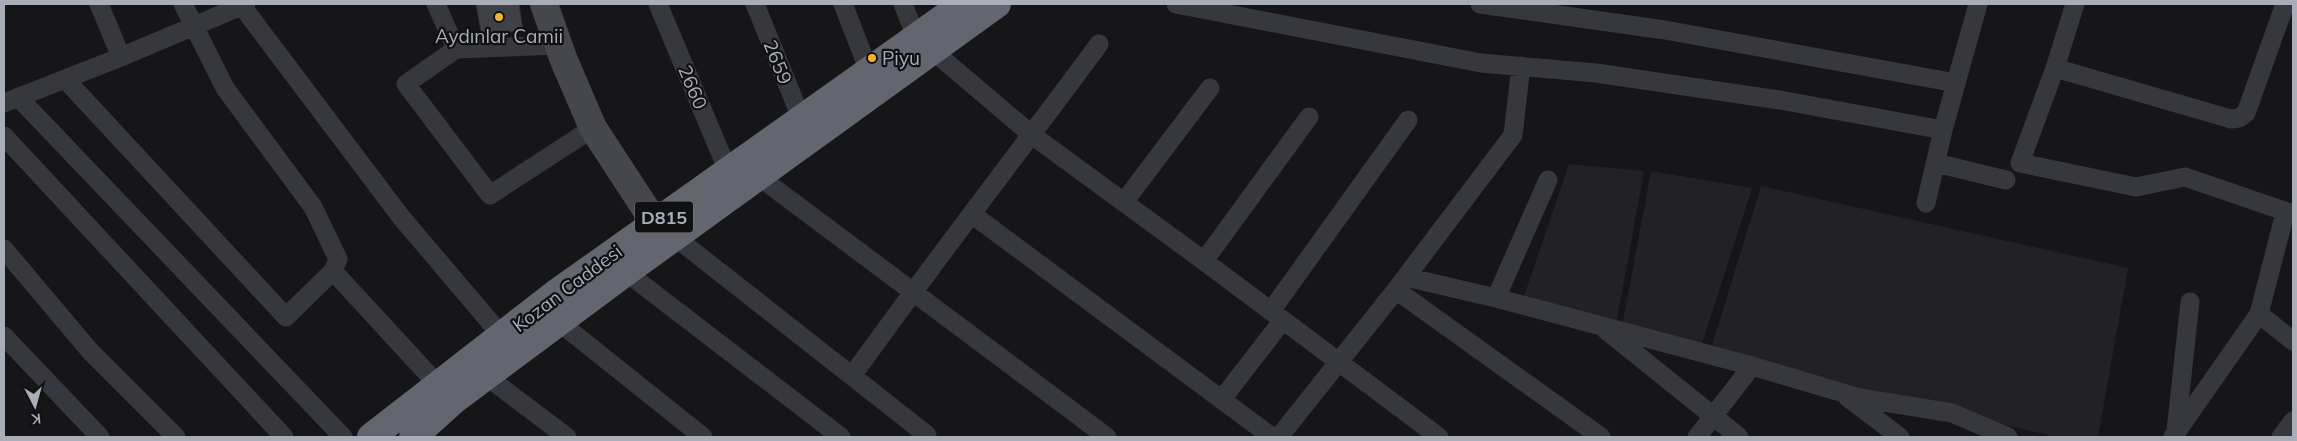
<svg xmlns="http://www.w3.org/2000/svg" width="2297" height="441" font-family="Mulish,sans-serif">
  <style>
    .built { fill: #222225 }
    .building { fill: #404145; stroke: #303034 }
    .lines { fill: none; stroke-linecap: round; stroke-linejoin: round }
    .street { stroke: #37383d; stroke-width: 19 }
    .secondary { stroke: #45474d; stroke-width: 28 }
    .highway { stroke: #63666e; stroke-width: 28 }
    .poi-dot { fill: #f2b134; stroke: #111113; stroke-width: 2 }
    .labels { text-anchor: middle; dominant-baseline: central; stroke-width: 4.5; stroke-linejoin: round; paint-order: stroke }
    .shield { fill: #111113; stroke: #7b7e86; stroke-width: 1 }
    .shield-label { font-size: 18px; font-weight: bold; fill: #a8adb8 }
    .poi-label { font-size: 19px; fill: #a8adb8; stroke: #111113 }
    .street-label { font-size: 19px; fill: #a8adb8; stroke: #111113 }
  </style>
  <rect width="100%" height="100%" fill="#161618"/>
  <!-- built -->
  <path class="built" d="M 1569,164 L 1644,171 L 1616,325 L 1523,299 Z
    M 1651,171 L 1752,188 L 1702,344 L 1622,327 Z
    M 1761,186 L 2128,268 L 2098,437 L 2055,437 L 1710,352 Z"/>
  <!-- building -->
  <path class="building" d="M 476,4 L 519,4 L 523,30 L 482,37 Z"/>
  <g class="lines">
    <!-- street -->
    <path class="street" d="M 99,4 L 121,57
      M 436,4 L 456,49 L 558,45
      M 658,4 L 728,171
      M 755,4 L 802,120
      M 843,4 L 869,71
      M 903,4 L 916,37
      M 1176,4 L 1481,63 L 1596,73 L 1780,100 L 1943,130
      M 1480,4 L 1665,30 L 1956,83
      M 2075,4 L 2055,68 L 2020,163 L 2136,187 L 2185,177 L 2293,214
      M 242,6 L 401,217 L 502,336
      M 456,49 L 406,84 L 490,195 L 593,128
      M 933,51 L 1032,135 L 1204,261 L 1439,437
      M 2055,68 L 2231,119 L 2239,118 L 2246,113 L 2285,4
      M 65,79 L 286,317 L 333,271 L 338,259 L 313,207 L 225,88 L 183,4
      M 18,97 L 343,437
      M 4,103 L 121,57 L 246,4
      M 4,136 L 284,437
      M 1936,163 L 2006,180
      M 758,176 L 1107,437
      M 1124,202 L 1210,88
      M 1926,203 L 1943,130 L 1978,4
      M 2285,213 L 2259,314 L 2293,341
      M 973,215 L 1272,437
      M 675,237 L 927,435
      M 4,249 L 90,351 L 176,437
      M 1204,261 L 1309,117
      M 333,271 L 438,385
      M 626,272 L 841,437
      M 1406,277 L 1496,298 L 1752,366 L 1860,398 L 1952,413 L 2008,437
      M 1396,290 L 1601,437
      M 1496,298 L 1548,180
      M 1271,311 L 1408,120
      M 559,322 L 703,437
      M 1606,330 L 1739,437
      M 4,336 L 100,437
      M 486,376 L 567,437
      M 852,376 C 932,264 1017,155 1099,44
      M 1847,397 L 1900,437
      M 1222,399 L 1283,320
      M 2176,431 L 2190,302
      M 1279,437 L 1396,290 L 1513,135 L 1521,66
      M 1697,437 L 1752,366
      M 2173,437 L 2259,314
      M 2281,437 L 2293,421"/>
    <!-- secondary -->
    <path class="secondary" d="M 544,4 L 563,58 L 593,128 L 655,223"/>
    <!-- highway -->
    <path class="highway" d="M 371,437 L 555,294 L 963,4
      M 413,437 L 454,400 L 626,272 L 997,4"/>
  </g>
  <!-- markers -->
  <g class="poi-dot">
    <circle cx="499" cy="17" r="5"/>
    <circle cx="872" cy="58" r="5"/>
  </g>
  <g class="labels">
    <!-- shield labels -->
    <rect class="shield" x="635" y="201.5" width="58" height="31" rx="4"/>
    <g class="shield-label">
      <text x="664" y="217">D815</text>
    </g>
    <!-- poi labels -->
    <g class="poi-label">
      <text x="499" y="36">Aydınlar Camii</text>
      <text x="882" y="58" text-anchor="start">Piyu</text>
    </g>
    <!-- street labels -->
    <g class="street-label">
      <text transform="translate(778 62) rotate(68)">2659</text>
      <text transform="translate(693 87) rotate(67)">2660</text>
      <text transform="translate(567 288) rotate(-37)">Kozan Caddesi</text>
    </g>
  </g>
  <!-- border -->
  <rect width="2297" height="441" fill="none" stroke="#a8adb8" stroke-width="10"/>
  <!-- north arrow -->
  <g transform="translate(35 406) rotate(174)" stroke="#111113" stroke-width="4" paint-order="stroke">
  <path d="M0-4L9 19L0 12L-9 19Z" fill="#a8adb8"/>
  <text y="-8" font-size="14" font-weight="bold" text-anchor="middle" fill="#a8adb8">K</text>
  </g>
</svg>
